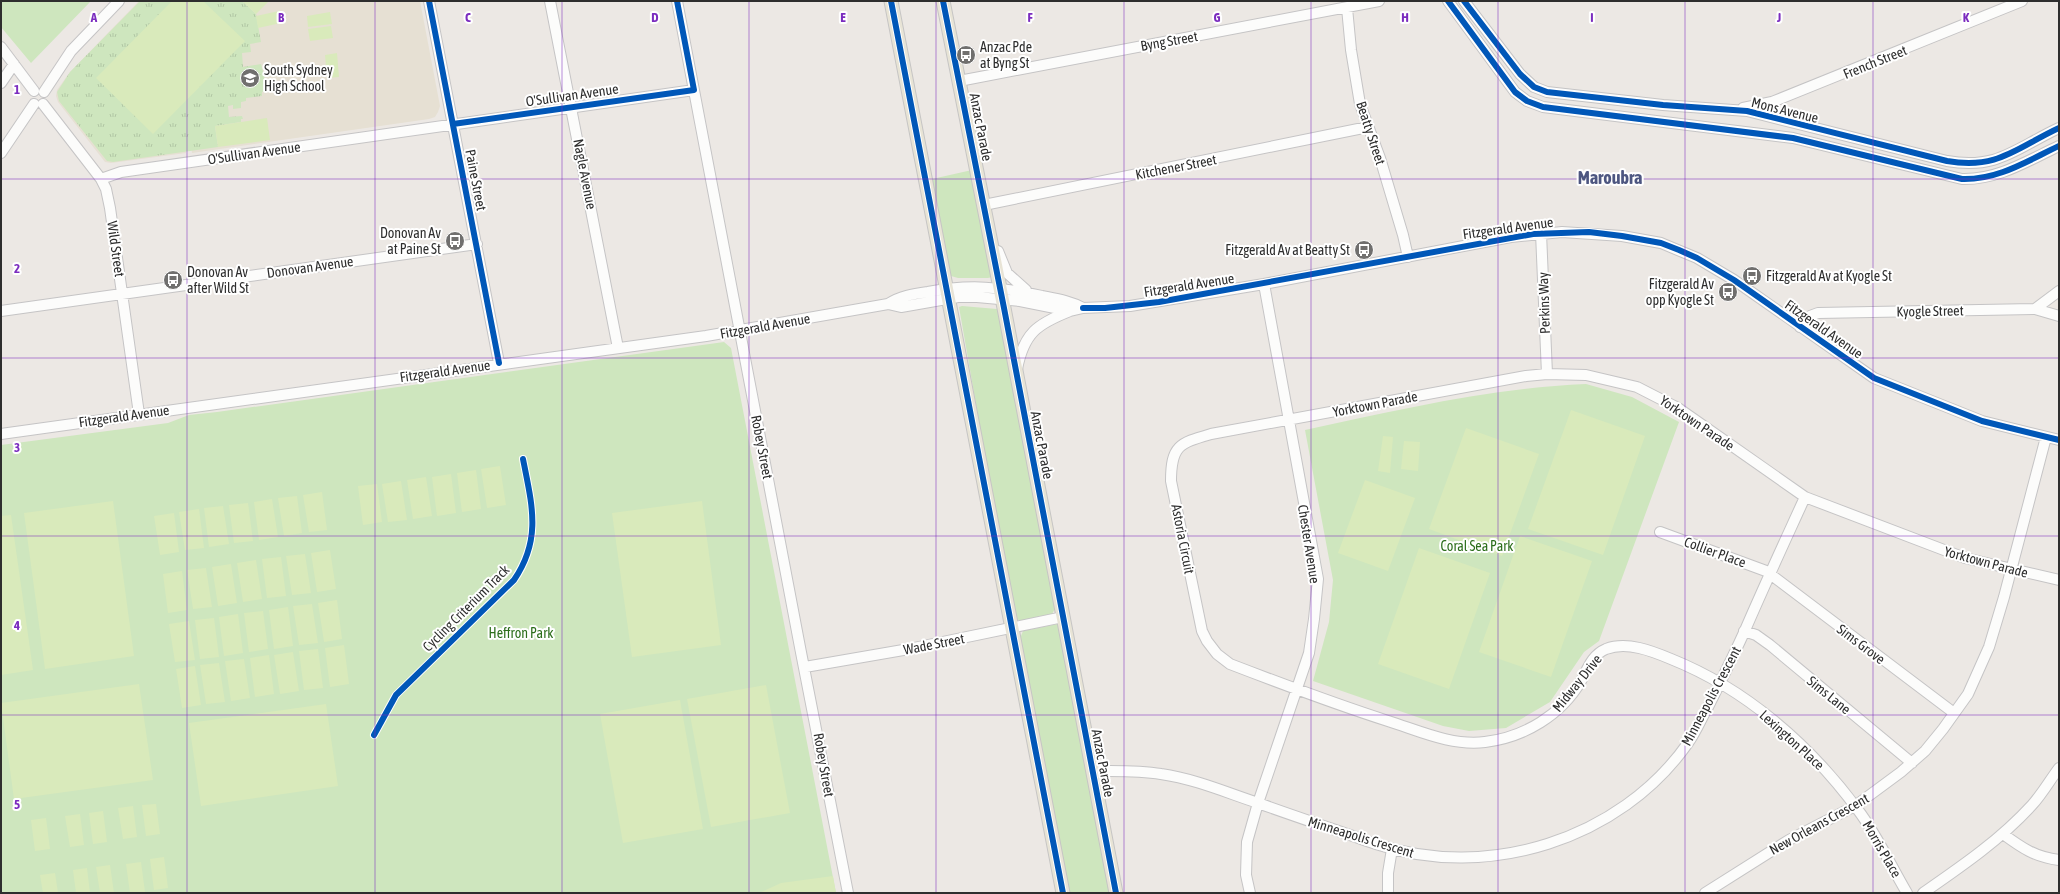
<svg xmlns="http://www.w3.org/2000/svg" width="2060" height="894" font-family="'Asap Condensed',sans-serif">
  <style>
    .education { fill: #e6e0d3 }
    .grass { fill: url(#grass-tufts) }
    .park { fill: #cee6be }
    .pitch { fill: #d9eabb }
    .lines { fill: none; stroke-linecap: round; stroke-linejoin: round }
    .minor-casing { stroke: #c5c4c5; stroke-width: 12 }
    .major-casing { stroke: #c6c5c4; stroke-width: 15 }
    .minor { stroke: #fcfcfb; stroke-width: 10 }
    .major { stroke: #e8e4d6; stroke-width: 13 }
    .cycleway-casing { stroke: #fff; stroke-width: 8 }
    .cycleway { stroke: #0057b8; stroke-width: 6 }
    .grid { fill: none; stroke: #7b2cbf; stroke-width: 1; stroke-opacity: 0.55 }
    .labels { text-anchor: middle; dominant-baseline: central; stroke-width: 4; stroke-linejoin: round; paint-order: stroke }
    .street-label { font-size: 14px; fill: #2e2e2e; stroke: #fff }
    .poi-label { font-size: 14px; fill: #2e2e2e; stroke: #fff; text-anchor: start }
    .park-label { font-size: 14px; fill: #2c6e1b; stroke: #fff }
    .district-label { font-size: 18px; font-weight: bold; fill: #4d5680; stroke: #fff }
    .grid-label { font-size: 13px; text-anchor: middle; font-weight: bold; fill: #7b2cbf; stroke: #fff; stroke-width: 4; stroke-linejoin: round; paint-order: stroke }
  </style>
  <defs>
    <pattern id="grass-tufts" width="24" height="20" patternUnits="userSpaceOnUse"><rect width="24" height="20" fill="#cee6be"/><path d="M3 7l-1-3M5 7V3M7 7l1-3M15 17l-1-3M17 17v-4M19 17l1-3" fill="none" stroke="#b1c6a4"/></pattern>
  </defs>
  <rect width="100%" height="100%" fill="#ece8e4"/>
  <!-- education -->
  <path class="education" d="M 139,1 L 420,1 L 440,106 L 438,112 L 435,117 L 429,119 L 192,153 L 191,147 L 185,148 L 186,153 L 111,163 L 105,162 L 58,102 L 56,96 L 57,90 L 70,72 Z"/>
  <!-- grass -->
  <path class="grass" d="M 140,1 L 242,1 L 256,14 L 261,42 L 250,44 L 251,52 L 242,53 L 243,67 L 261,64 L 268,91 L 262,92 L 262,96 L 246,98 L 246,101 L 241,102 L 241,108 L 233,109 L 233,105 L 228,106 L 229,117 L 242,116 L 243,119 L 241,119 L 241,122 L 215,126 L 218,147 L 113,162 L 107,161 L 59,101 L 57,92 L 70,72 Z"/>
  <!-- park -->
  <path class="park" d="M 1,1 L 91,1 L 31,63 L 1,27 Z
    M 972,170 L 992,277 L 988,278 L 958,278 L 951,276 L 932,179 Z
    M 962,306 L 997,309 L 1000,314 L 1056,607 L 1052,614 L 1020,621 L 1013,616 L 959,307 Z
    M 724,342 L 731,348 L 836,893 L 1,893 L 1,445 L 168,423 L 189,415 L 217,412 Z
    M 1586,384 L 1632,397 L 1679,422 L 1599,641 L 1584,652 L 1550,702 L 1506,728 L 1469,731 L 1443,726 L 1313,681 L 1329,622 L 1333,580 L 1305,430 C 1398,410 1491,388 1586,384 Z
    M 1057,624 L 1061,629 L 1112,893 L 1067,893 L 1019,641 L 1023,631 Z"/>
  <!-- pitch -->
  <path class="pitch" d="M 172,1 L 203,1 L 245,41 L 153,134 L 96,78 Z
    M 242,1 L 269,1 L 256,14 Z
    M 279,11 L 281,23 L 258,28 L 256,16 Z
    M 330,12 L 332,24 L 308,27 L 307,16 Z
    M 331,26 L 333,38 L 310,41 L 308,29 Z
    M 337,53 L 339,77 L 327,78 L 325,55 Z
    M 267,118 L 270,140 L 218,147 L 215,126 Z
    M 1571,410 L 1645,436 L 1603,555 L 1528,529 Z
    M 1466,428 L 1539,454 L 1502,556 L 1429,529 Z
    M 1383,436 L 1393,437 L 1390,473 L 1378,471 Z
    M 1404,441 L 1420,442 L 1418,471 L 1401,469 Z
    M 500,466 L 506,505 L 487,508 L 481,469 Z
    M 476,470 L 481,509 L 462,512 L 457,473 Z
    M 451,474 L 456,513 L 437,516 L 432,477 Z
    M 426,477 L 432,516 L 413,519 L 407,480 Z
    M 1365,480 L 1415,498 L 1388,571 L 1338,553 Z
    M 401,481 L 407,520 L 388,522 L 382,484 Z
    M 377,484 L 382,522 L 363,525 L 358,486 Z
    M 322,492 L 327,530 L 309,532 L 303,495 Z
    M 297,496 L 302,533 L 284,536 L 278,498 Z
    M 272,499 L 278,537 L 259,540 L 254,502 Z
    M 113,501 L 134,656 L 45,669 L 24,513 Z
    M 702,501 L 721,645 L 632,657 L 612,513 Z
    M 248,503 L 253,541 L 234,543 L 229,505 Z
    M 223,506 L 229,544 L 209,547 L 204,508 Z
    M 199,509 L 204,548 L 185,550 L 179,512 Z
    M 174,513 L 179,552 L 160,555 L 154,516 Z
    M 11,515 L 33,670 L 1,675 L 1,516 Z
    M 1520,536 L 1592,561 L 1551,677 L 1479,652 Z
    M 1419,548 L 1490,573 L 1449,689 L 1378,664 Z
    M 330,550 L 336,589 L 317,592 L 311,553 Z
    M 305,554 L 311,593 L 292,595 L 286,556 Z
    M 281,557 L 286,596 L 267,598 L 262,559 Z
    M 256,560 L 262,599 L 243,602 L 237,563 Z
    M 231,564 L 237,603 L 218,606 L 212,567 Z
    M 206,568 L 212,607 L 193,609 L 187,570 Z
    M 182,571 L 187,610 L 168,613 L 163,574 Z
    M 337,600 L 342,639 L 324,642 L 318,603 Z
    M 312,604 L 318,643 L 299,645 L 293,606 Z
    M 288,607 L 293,646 L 274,649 L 269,610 Z
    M 263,611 L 268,649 L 249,652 L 244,613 Z
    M 238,614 L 243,653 L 224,656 L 219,617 Z
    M 214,618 L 219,657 L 200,659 L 195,620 Z
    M 189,621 L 195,660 L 175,662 L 169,624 Z
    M 344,645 L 349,684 L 330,687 L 325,648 Z
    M 318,649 L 323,688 L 304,690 L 299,651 Z
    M 293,652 L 299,691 L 280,694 L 274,655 Z
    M 269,655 L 274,694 L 255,697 L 250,658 Z
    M 244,659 L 250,698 L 231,701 L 225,661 Z
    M 219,663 L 225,702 L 206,704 L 200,665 Z
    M 195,666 L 201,705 L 182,708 L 176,669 Z
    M 139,684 L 153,780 L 14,799 L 1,703 Z
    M 766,685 L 790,813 L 711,827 L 687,699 Z
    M 680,700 L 703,829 L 623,843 L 600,714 Z
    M 326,704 L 338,786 L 201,806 L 189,723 Z
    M 156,804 L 160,834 L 146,836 L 142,805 Z
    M 133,806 L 137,837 L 123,839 L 118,808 Z
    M 103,811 L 107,842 L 93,844 L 89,813 Z
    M 80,814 L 84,845 L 70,847 L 65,816 Z
    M 46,818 L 50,849 L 35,851 L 31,820 Z
    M 164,857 L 168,888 L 154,890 L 150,859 Z
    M 141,862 L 145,892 L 130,893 L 126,864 Z
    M 110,865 L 114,893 L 100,893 L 96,867 Z
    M 87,868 L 90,893 L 76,893 L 73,870 Z
    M 55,873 L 58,893 L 43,893 L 40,875 Z
    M 833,876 L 836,893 L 759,893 L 781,883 Z"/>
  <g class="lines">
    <!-- minor casing -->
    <g class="minor-casing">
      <path id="minor" d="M 429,1 L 499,363
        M 550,1 L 618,348
        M 677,1 C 734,298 789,596 848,893
        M 1448,1 L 1515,92 L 1527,101 L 1543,107 L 1793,138 L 1962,179 C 1998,180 2027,161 2059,146
        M 1464,1 L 1520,74 L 1534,87 L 1547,92 L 1663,105 L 1747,111 L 1947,161 C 1998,170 2016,148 2059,128
        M 1347,8 L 1351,50 L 1360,104 L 1380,158 L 1403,235 L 1408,257
        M 1,47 L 34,91
        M 959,81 L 1379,1
        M 1,83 L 14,64
        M 44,92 L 71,51 L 119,1
        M 43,104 L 101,179 L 106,189 L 110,208 L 139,414
        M 1743,108 L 1772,102 L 2022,1
        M 1,153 L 34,104
        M 101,179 L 121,172 L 694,90
        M 984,205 L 1368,127
        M 1541,233 L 1547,374
        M 998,251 L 1007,273 L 1026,290
        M 888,304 L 901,307 L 958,297 L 977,297 L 1020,301 L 1070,311 L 1083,308 L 1130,306 L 1264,284 L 1511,237 L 1562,232 L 1622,236 L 1661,243 L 1697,258 L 1734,280 L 1874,378 L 1982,421 L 2059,440
        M 2035,309 L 2059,316
        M 1,311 L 477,244
        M 1800,327 L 1810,316 L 1818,313 L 2035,309 L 2059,291
        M 1017,369 C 1024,333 1037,324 1070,311
        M 1,434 L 706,336 L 888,304 C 900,296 913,294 928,292 C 969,284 1002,287 1042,296 C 1057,299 1070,301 1083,308
        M 1660,532 L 1766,571 L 1954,713
        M 1744,631 L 1756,635 L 1770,645 L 1912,763
        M 805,667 L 909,649 L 1063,617
        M 1092,771 C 1115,771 1138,770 1161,774 C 1195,779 1225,792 1258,803 C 1297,817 1336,830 1376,844 C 1487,881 1620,840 1688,743 C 1696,732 1701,719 1708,707 C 1721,681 1734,655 1746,628 C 1765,584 1785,541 1805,497
        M 2003,834 C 2022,848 2035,857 2059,860
        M 1250,893 L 1246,875 L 1247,842 L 1258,803 L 1309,653 L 1314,619 L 1318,579 L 1264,284
        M 1388,893 L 1388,873 L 1392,849
        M 1705,893 L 1789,840 L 1855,806 L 1901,772 L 1925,751 L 1943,729 L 1968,694 L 1989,647 L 2004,597 L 2046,437
        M 1907,893 C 1891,866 1877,835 1858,810 C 1810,745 1746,689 1671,659 C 1652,651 1627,641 1606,649 C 1592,655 1588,668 1581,681 C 1561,715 1525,737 1485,742 C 1451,746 1420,731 1388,721 C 1335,704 1282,684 1230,664 L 1217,654 L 1207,641 L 1202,631 L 1171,481 C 1171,445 1180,443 1211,434 L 1526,376 L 1547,374 L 1586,375 L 1637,387 L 1678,408 L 1805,497 L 1965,558 L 2059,580
        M 1923,893 C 1962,866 2000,840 2032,805 C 2042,794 2050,780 2059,768"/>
    </g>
    <!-- major casing -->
    <g class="major-casing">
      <path id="major" d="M 891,1 L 1063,893
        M 943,1 L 1004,308 L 1116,893"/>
    </g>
    <!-- minor -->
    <use href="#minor" class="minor"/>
    <!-- major -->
    <use href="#major" class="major"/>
    <!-- cycleway casing -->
    <g class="cycleway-casing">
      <path id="cycleway" d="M 429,1 L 499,363
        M 891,1 L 1063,893
        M 943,1 L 1004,308 L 1116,893
        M 1448,1 L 1515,92 L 1527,101 L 1543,107 L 1793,138 L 1962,179 C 1998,180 2027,161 2059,146
        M 1464,1 L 1520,74 L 1534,87 L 1547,92 L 1663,105 L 1747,111 L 1947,161 C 1998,170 2016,148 2059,128
        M 453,124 L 694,90 L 677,1
        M 1083,308 L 1105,308 L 1159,302 L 1533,234 L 1589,232 L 1622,236 L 1661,243 L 1679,250 L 1697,258 L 1734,280 L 1874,378 L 1982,421 L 2059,440
        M 374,735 L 396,695 L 514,580 C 542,539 532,505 523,459"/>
    </g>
    <!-- cycleway -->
    <use href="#cycleway" class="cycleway"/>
  </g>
  <!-- grid -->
  <path class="grid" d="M 187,1 L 187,893M 375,1 L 375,893M 562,1 L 562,893M 749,1 L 749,893M 936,1 L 936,893M 1124,1 L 1124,893M 1311,1 L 1311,893M 1498,1 L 1498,893M 1685,1 L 1685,893M 1873,1 L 1873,893M 1,179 L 2059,179M 1,358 L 2059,358M 1,536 L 2059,536M 1,715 L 2059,715"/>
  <!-- icons -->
  <defs>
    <g id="bus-disc" transform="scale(1)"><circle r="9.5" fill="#706f6e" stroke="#fff"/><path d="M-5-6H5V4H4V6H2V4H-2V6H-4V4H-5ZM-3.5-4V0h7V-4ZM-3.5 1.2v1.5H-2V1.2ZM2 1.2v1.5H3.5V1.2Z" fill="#fff"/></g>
    <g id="school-disc" transform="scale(1)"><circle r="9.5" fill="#706f6e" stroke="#fff"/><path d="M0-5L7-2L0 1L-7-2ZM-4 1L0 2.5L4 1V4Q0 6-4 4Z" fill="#fff"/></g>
  </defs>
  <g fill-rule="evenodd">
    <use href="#bus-disc" x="966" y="55"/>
    <use href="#school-disc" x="250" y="78"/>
    <use href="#bus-disc" x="455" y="241"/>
    <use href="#bus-disc" x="1364" y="250"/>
    <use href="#bus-disc" x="1752" y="276"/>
    <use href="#bus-disc" x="173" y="280"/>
    <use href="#bus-disc" x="1728" y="292"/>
  </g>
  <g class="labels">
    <!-- street labels -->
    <g class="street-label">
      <text transform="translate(1169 41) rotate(-10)">Byng Street</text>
      <text transform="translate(1875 62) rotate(-22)">French Street</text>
      <text transform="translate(572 95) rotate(-8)">O'Sullivan Avenue</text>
      <text transform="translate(1785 110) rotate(14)">Mons Avenue</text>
      <text transform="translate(981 127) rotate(79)">Anzac Parade</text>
      <text transform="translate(1371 133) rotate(72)">Beatty Street</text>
      <text transform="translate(254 153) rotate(-8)">O'Sullivan Avenue</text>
      <text transform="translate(1176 167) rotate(-11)">Kitchener Street</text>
      <text transform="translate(585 174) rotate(79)">Nagle Avenue</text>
      <text transform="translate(476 180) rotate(79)">Paine Street</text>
      <text transform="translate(1508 228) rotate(-8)">Fitzgerald Avenue</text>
      <text transform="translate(116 249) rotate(82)">Wild Street</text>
      <text transform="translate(310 267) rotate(-8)">Donovan Avenue</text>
      <text transform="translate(1189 285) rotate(-9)">Fitzgerald Avenue</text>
      <text transform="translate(1544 303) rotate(-92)">Perkins Way</text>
      <text transform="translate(1930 311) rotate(-1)">Kyogle Street</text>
      <text transform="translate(765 326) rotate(-10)">Fitzgerald Avenue</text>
      <text transform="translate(1824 329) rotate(35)">Fitzgerald Avenue</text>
      <text transform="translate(445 371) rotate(-8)">Fitzgerald Avenue</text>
      <text transform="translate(1375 404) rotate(-11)">Yorktown Parade</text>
      <text transform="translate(124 416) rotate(-8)">Fitzgerald Avenue</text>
      <text transform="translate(1697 423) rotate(34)">Yorktown Parade</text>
      <text transform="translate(1042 445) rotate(79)">Anzac Parade</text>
      <text transform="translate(762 447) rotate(79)">Robey Street</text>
      <text transform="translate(1183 539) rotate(79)">Astoria Circuit</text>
      <text transform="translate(1309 544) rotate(81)">Chester Avenue</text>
      <text transform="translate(1715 552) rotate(20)">Collier Place</text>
      <text transform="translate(1986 562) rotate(15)">Yorktown Parade</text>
      <text transform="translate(466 608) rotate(-45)">Cycling Criterium Track</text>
      <text transform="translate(934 644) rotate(-11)">Wade Street</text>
      <text transform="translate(1861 644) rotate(37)">Sims Grove</text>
      <text transform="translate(1577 683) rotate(-51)">Midway Drive</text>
      <text transform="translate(1829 695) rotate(39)">Sims Lane</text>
      <text transform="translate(1711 696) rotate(-62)">Minneapolis Crescent</text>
      <text transform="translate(1792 740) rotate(42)">Lexington Place</text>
      <text transform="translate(1103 763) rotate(79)">Anzac Parade</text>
      <text transform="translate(824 765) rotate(80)">Robey Street</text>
      <text transform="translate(1819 824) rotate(-29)">New Orleans Crescent</text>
      <text transform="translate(1361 837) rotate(17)">Minneapolis Crescent</text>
      <text transform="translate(1882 849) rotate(60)">Morris Place</text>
    </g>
    <!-- poi labels -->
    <g class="poi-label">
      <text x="980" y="47">Anzac Pde<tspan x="980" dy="16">at Byng St</tspan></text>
      <text x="264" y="70">South Sydney<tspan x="264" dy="16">High School</tspan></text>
      <text x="441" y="233" text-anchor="end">Donovan Av<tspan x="441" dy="16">at Paine St</tspan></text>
      <text x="1350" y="250" text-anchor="end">Fitzgerald Av at Beatty St</text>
      <text x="187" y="272">Donovan Av<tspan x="187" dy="16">after Wild St</tspan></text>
      <text x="1766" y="276">Fitzgerald Av at Kyogle St</text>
      <text x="1714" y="284" text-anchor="end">Fitzgerald Av<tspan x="1714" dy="16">opp Kyogle St</tspan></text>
    </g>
    <!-- park labels -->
    <g class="park-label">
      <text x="1477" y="546">Coral Sea Park</text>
      <text x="521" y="633">Heffron Park</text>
    </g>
    <!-- district labels -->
    <g class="district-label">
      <text x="1610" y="177">Maroubra</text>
    </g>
  </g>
  <g class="grid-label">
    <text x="94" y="22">A</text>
    <text x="281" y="22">B</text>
    <text x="468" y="22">C</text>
    <text x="655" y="22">D</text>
    <text x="843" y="22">E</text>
    <text x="1030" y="22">F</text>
    <text x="1217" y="22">G</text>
    <text x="1405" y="22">H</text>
    <text x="1592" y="22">I</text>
    <text x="1779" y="22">J</text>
    <text x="1966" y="22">K</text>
    <text x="17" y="94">1</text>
    <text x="17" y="273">2</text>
    <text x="17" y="452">3</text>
    <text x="17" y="630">4</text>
    <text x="17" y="809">5</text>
  </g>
  <!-- border -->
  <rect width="2060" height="894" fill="none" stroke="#2e2e2e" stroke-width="4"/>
</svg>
